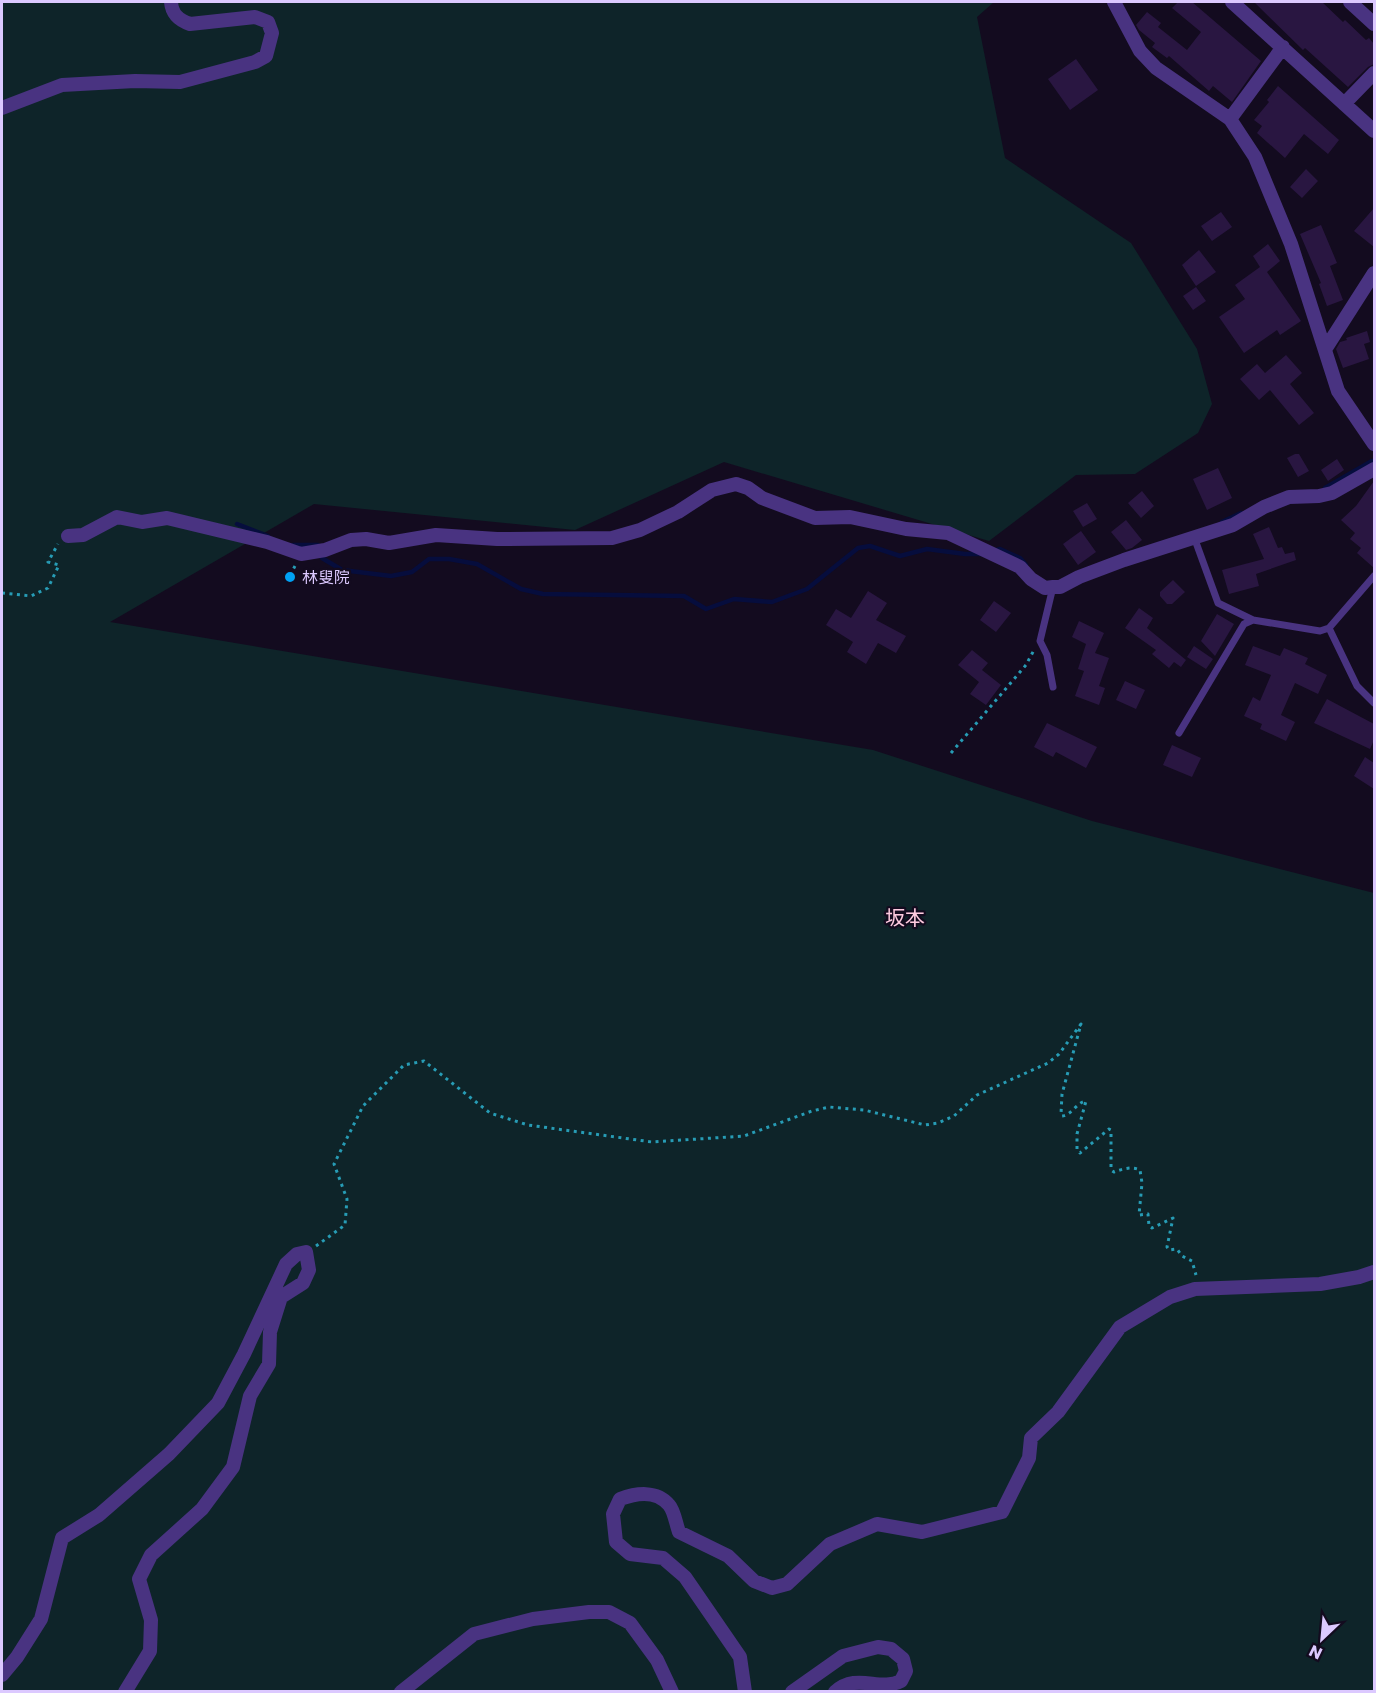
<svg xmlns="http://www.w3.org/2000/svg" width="1376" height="1693" font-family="Poppins,'Noto Sans JP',sans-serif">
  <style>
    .green { fill: #0e2429 }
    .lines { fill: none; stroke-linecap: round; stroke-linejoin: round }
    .stream { stroke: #060d3d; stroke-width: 4.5 }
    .building { fill: #291641 }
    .path { stroke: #279cb5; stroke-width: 3; stroke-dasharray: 3 4.5; stroke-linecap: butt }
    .service { stroke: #493381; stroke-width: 7 }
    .minor { stroke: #493381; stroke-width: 14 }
    .poi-dot { fill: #00a1f4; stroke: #130b1f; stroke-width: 2 }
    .labels { text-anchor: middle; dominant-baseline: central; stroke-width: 4.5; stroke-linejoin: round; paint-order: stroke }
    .poi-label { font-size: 16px; fill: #dcc9ff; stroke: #130b1f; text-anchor: start }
    .quarter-label { font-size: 20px; fill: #ffcbe0; stroke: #130b1f }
  </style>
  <rect width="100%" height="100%" fill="#130b1f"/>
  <!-- green -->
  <path class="green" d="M 2,2 L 994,2 L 977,17 L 1005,158 L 1131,243 L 1197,349 L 1212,404 L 1198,433 L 1135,474 L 1076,475 L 989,541 L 724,462 L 575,530 L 314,504 L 110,622 L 873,750 L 1092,821 L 1374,893 L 1374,1691 L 2,1692 Z"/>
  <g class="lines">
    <!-- stream -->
    <path class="stream" d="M 1325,488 L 1372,461
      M 1222,522 L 1241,513
      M 237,524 L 268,536
      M 293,545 L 318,545 L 322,558 L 342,570 L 391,576 L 412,572 L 429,559 L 449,559 L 477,564 L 521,589 L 543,594 L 684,596 L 706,609 L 734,599 L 772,602 L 807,589 L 858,548 L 870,546 L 900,556 L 927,549 L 965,554 L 983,554
      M 994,551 L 1000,549 L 1020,558 L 1026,565"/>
  </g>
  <!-- building -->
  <path class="building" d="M 1178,2 L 1192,2 L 1261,61 L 1232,102 L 1213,86 L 1209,91 L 1169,56 L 1167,58 L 1152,47 L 1155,43 L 1139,30 L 1136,25 L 1147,12 L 1161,23 L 1158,27 L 1187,50 L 1201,32 L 1172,8 Z
    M 1254,2 L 1322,2 L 1343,22 L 1345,20 L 1366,40 L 1369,38 L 1374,44 L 1374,64 L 1368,67 L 1348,87 L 1305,48 L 1303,50 Z
    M 1076,59 L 1098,90 L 1070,110 L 1048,79 Z
    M 1278,86 L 1339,140 L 1328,154 L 1304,134 L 1285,158 L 1257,133 L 1262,126 L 1254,120 L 1269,102 L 1267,100 Z
    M 1306,169 L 1318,181 L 1302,198 L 1290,187 Z
    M 1374,208 L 1374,247 L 1354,231 Z
    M 1221,212 L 1232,227 L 1212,241 L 1201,226 Z
    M 1321,225 L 1337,263 L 1330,266 L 1343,300 L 1327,306 L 1319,284 L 1321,283 L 1300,234 Z
    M 1268,244 L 1280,261 L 1267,272 L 1301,321 L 1280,335 L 1277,330 L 1244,353 L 1219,317 L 1245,299 L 1235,285 L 1260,267 L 1253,256 Z
    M 1199,250 L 1216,272 L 1196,286 L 1182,265 Z
    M 1196,287 L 1206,301 L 1193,310 L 1183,296 Z
    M 1367,331 L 1370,342 L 1364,344 L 1369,359 L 1343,368 L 1336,349 L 1340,342 L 1347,340 L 1346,338 Z
    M 1286,355 L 1302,373 L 1290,384 L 1314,413 L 1299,425 L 1270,390 L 1259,400 L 1240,379 L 1257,364 L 1265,373 Z
    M 1295,454 L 1299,454 L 1309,471 L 1298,477 L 1287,458 Z
    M 1337,459 L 1344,470 L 1328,481 L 1321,470 Z
    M 1218,468 L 1232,498 L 1207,510 L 1193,479 Z
    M 1374,481 L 1374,568 L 1357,553 L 1361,548 L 1350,539 L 1355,533 L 1341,520 L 1356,506 Z
    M 1142,491 L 1154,506 L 1141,518 L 1128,503 Z
    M 1087,503 L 1097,519 L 1083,527 L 1073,511 Z
    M 1126,520 L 1142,540 L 1132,548 L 1126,550 L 1111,532 Z
    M 1269,527 L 1278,548 L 1282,547 L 1285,554 L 1294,552 L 1296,560 L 1256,574 L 1259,586 L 1229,594 L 1222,570 L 1264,559 L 1253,534 Z
    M 1081,531 L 1096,552 L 1078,565 L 1063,544 Z
    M 1173,580 L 1185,592 L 1172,604 L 1167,604 L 1160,596 L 1160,592 Z
    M 868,591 L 887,603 L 876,620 L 906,636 L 896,653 L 878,643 L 866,664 L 847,652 L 853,642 L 826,625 L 836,609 L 851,618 Z
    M 994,601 L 1011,613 L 996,632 L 980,620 Z
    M 1139,608 L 1153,618 L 1147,628 L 1186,660 L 1181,667 L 1174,662 L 1169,668 L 1152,654 L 1156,650 L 1125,628 Z
    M 1217,614 L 1234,624 L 1215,656 L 1201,641 Z
    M 1079,621 L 1104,633 L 1095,653 L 1109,658 L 1099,686 L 1105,688 L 1099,705 L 1075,696 L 1084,671 L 1078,669 L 1086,644 L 1072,637 Z
    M 1194,646 L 1213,659 L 1206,669 L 1187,657 Z
    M 1253,646 L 1280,656 L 1284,648 L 1308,658 L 1305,664 L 1327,675 L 1318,694 L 1295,683 L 1281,715 L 1295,722 L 1286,741 L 1260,729 L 1262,724 L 1244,716 L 1253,697 L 1260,701 L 1271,675 L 1245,665 Z
    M 972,650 L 988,663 L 982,670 L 1001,685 L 986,705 L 970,694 L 979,682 L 958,665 Z
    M 1125,681 L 1145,690 L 1136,709 L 1116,700 Z
    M 1327,699 L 1374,724 L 1374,740 L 1370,749 L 1314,723 Z
    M 1047,723 L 1097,747 L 1086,768 L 1056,752 L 1053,757 L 1034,747 Z
    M 1172,745 L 1201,758 L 1192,777 L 1163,765 Z
    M 1365,757 L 1374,763 L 1374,789 L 1354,776 Z"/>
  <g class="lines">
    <!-- path -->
    <path class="path" d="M 290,575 L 295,566
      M 2,593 L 31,596 L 48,588 L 59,565 L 48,562 L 58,544
      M 951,753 L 1026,665 L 1034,650
      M 316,1246 L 345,1225 L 347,1199 L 334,1164 L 363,1106 L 404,1065 L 424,1061 L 490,1113 L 528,1125 L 652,1142 L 744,1136 L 812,1111 L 829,1107 L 864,1110 L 925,1125 L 938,1123 L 954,1116 L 977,1095 L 1048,1063 L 1059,1054 L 1081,1024 L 1062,1094 L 1061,1114 L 1062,1116 C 1072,1115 1077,1102 1086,1101 L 1077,1134 L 1077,1151 L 1080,1153 L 1109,1129 L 1111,1130 L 1111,1170 L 1114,1172 C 1122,1169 1132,1166 1140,1170 L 1142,1183 L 1139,1215 L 1148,1214 L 1149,1226 L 1152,1228 L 1173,1218 L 1167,1247 L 1169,1250 L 1177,1249 L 1182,1256 L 1192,1261 L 1196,1275"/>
    <!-- service -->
    <path class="service" d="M 1194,537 L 1218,603 L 1253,620
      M 1329,628 L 1357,686 L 1374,703
      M 1053,687 L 1047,655 L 1040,641 L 1053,587
      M 1179,733 L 1244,624 L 1253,620 L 1320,631 L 1329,628 L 1374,576"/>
    <!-- minor -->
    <path class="minor" d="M 1114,2 L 1140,51 L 1156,68 L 1230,119 L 1255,157 L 1291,244 L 1338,391 L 1374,444
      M 1232,2 L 1374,131
      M 1350,2 L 1374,24
      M 1344,104 L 1374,73
      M 2,108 L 62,85 L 135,81 L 180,82 L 255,62 L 266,56 L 272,33 L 268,22 L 255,17 L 190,24 C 178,20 172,14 171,2
      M 1230,119 L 1283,47
      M 1326,348 L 1374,273
      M 68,536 L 83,535 L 117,517 L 142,522 L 167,518 L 267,542 L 301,554 L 325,550 L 351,540 L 366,539 L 389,543 L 436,535 L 497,539 L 612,538 L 640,530 L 678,512 L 712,490 L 736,484 L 748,488 L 762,498 L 815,518 L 850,517 L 906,529 L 948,533 L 1020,567 L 1031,579 L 1045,588 L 1053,587 L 1060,587 L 1079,577 L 1124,560 L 1233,525 L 1264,507 L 1289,497 L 1319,496 L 1332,493 L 1374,469
      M 2,1675 L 17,1657 L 41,1619 L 62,1538 L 99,1515 L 169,1454 L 218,1403 L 244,1354 L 286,1264 L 297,1254 L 306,1252 L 309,1270 L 303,1283 L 281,1297 L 270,1332 L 269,1364 L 250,1396 L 233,1467 L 202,1509 L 151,1555 L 139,1579 L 151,1620 L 150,1651 L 125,1692
      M 401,1692 L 474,1634 L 533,1619 L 589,1612 L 609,1612 L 630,1623 L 657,1660 L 672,1692
      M 745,1692 L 740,1657 L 685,1577 L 663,1558 L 630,1554 L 616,1542 L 613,1514 L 620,1499 C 636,1493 657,1490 669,1505 C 674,1510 676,1524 679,1532 L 728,1556 L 754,1581 L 772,1588 L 787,1584 L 830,1544 L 877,1524 L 922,1532 L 1002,1512 L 1029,1458 L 1031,1438 L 1058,1412 L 1120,1327 L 1170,1297 L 1195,1289 L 1320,1284 L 1359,1277 L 1374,1272
      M 792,1692 L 843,1656 L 878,1647 L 891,1649 L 903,1659 L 906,1671 L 901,1681 C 879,1692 857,1672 835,1692"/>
  </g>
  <!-- markers -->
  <circle class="poi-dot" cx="290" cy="577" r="6"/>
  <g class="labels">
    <!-- poi labels -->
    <g class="poi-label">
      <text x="302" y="577">林叟院</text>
    </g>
    <!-- quarter labels -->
    <g class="quarter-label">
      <text x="905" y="918">坂本</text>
    </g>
  </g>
  <!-- border -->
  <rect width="1376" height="1693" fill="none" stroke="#dcc9ff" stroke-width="6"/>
  <!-- north arrow -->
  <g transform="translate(1322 1639) rotate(206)" stroke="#130b1f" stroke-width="4.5" paint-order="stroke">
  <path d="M0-4.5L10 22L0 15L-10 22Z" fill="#dcc9ff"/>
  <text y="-9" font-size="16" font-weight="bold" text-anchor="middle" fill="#dcc9ff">N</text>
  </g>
</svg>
